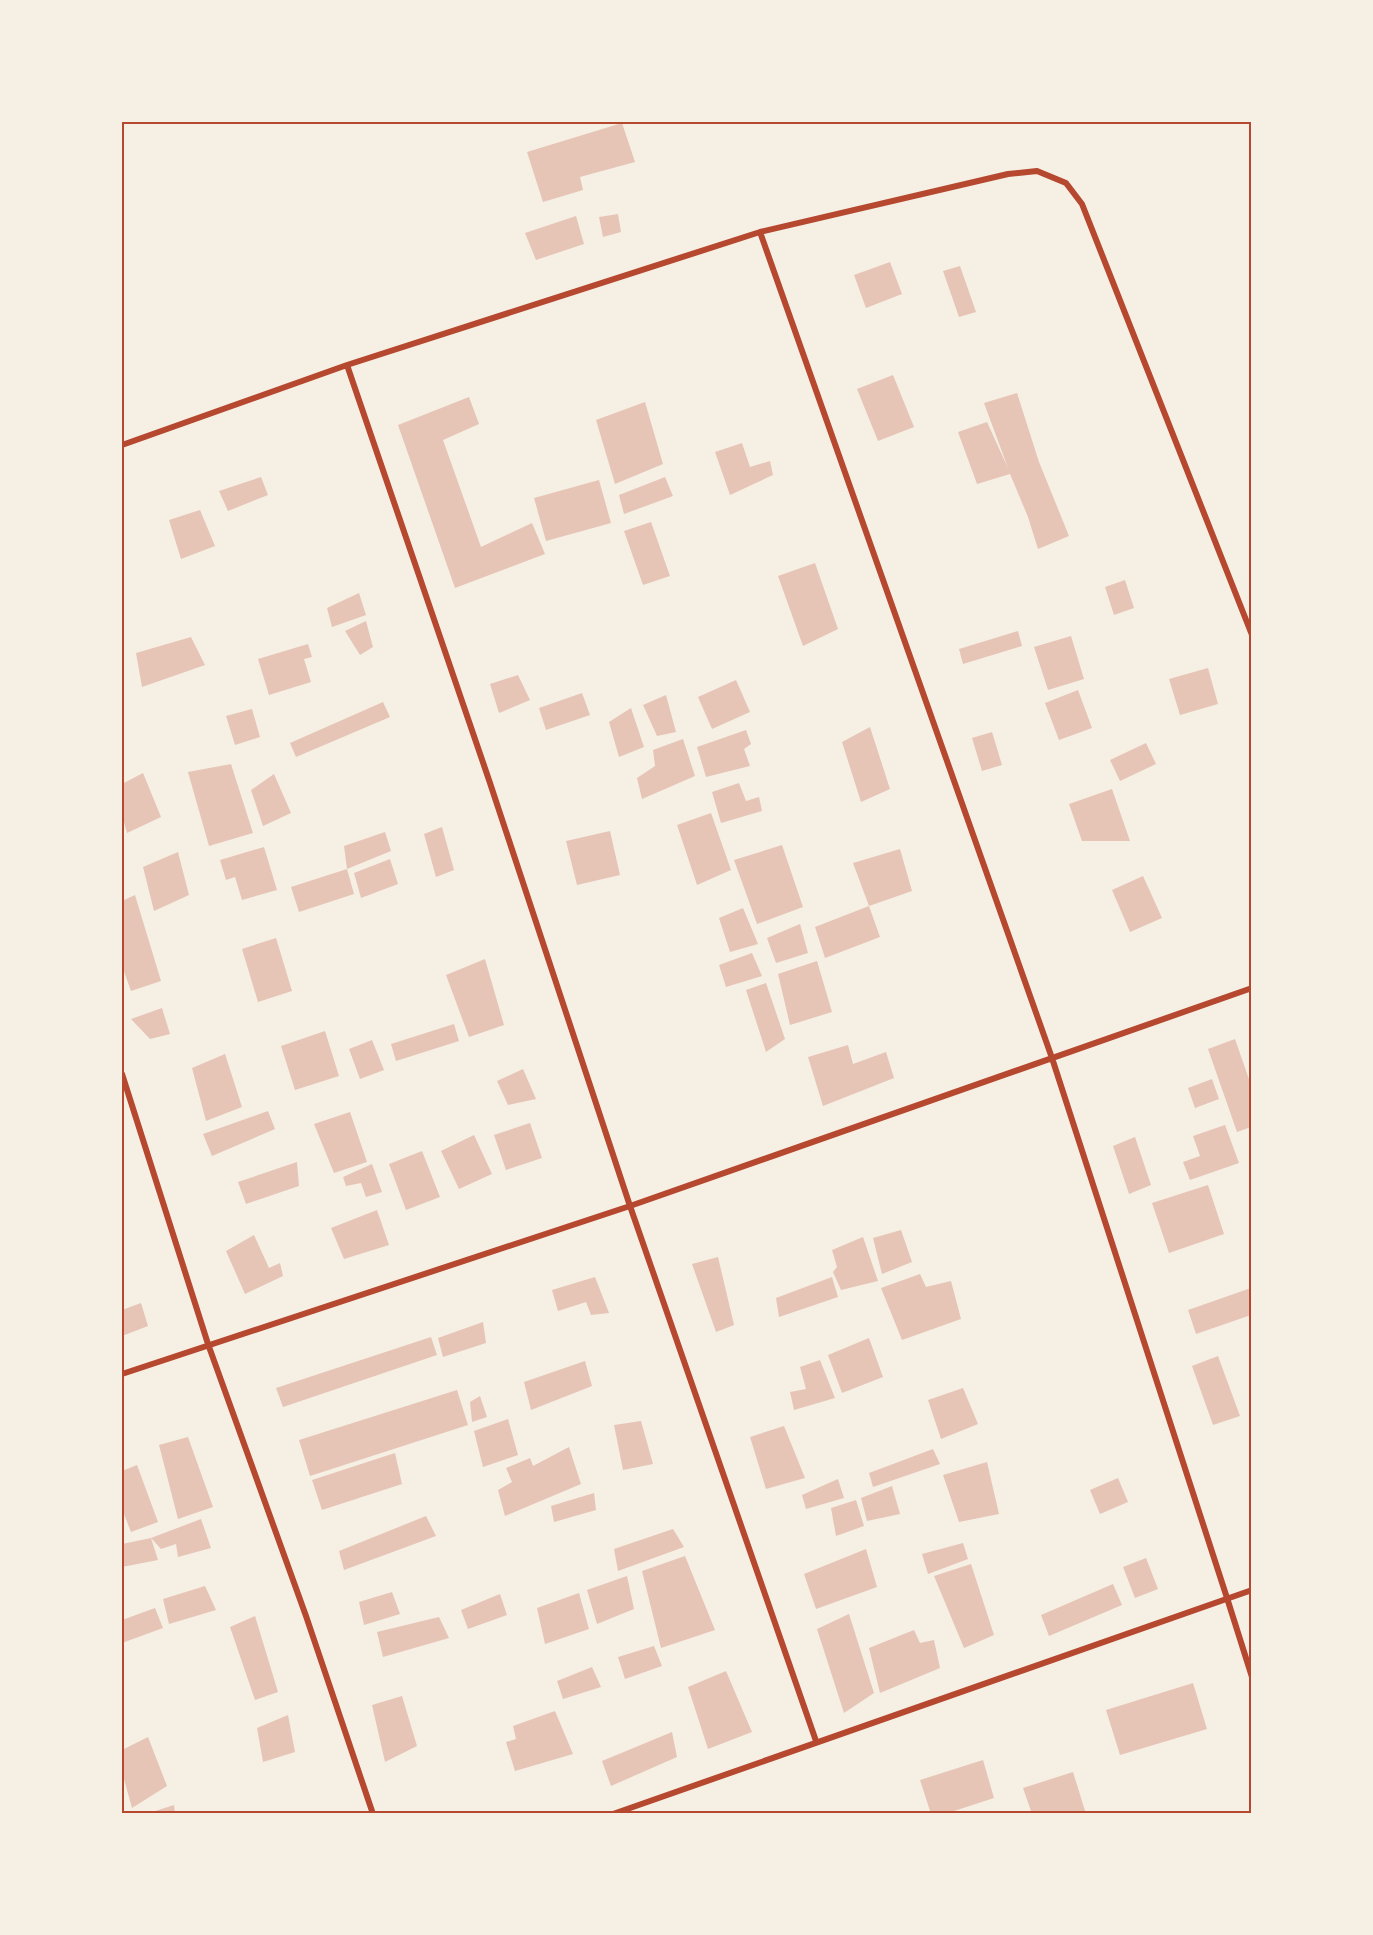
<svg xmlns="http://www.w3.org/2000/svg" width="1373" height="1935" font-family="Karla,sans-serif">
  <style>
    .building { fill: #e6c5b7 }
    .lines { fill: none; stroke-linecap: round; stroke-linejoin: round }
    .minor { stroke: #b5482f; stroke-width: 6 }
    .neatline { fill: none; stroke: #b5482f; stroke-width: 2 }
  </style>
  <rect width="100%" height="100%" fill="#f6efe4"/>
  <!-- building -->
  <path class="building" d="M 622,123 L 635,162 L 580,177 L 583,190 L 543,202 L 527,152 Z
    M 618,214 L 621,232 L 603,237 L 599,217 Z
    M 576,216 L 584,244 L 536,260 L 525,233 Z
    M 890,262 L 902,294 L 866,308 L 854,275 Z
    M 960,266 L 976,312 L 959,317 L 943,271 Z
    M 893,375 L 914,427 L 878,441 L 857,389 Z
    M 1017,393 L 1039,462 L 1069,536 L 1038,549 L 1028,517 L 1010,474 L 977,484 L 958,432 L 987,422 L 1008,468 L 984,403 Z
    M 469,397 L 479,424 L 443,440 L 481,547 L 532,523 L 545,554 L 455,588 L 398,425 Z
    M 645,402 L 663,464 L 615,484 L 596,420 Z
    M 742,443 L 750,467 L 770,461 L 773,475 L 730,495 L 715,452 Z
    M 261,477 L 268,495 L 228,511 L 219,491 Z
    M 665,477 L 673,496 L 624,514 L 619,495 Z
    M 599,480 L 611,523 L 546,541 L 534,498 Z
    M 200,510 L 215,546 L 181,559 L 169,520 Z
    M 651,522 L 670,576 L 643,585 L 624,531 Z
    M 815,563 L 838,629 L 803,646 L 778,576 Z
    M 1125,580 L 1134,608 L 1114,615 L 1105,587 Z
    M 359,593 L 366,615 L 332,627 L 327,608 Z
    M 366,621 L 373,647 L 360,655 L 345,631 Z
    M 1018,631 L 1022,646 L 963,664 L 959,649 Z
    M 1071,636 L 1084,679 L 1048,690 L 1034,647 Z
    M 191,637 L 205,665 L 142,687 L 136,653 Z
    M 308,644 L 312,657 L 304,659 L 311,682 L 269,695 L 258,659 Z
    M 1208,668 L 1218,704 L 1180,715 L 1169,679 Z
    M 518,675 L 530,700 L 499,713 L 490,684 Z
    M 736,680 L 750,712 L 712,729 L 698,697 Z
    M 1078,690 L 1092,728 L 1059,740 L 1045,703 Z
    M 582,693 L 590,715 L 546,730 L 539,708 Z
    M 666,695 L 676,732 L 657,736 L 643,705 Z
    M 383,702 L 390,717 L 296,757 L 290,743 Z
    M 631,708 L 644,747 L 619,757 L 609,722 Z
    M 252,709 L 260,737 L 235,745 L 226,716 Z
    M 870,727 L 890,789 L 861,802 L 842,742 Z
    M 746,730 L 751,744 L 744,749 L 750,766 L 706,777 L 697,747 Z
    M 992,732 L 1002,765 L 982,771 L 972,738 Z
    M 683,739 L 695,776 L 642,799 L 637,778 L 655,766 L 653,750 Z
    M 1146,743 L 1156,764 L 1120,781 L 1110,760 Z
    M 231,764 L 253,833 L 209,846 L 188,772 Z
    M 143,773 L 161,817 L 127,833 L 122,815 L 122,784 Z
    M 274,774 L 291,813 L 263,826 L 251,790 Z
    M 739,783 L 746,801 L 759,797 L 762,811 L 721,823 L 712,792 Z
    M 1112,789 L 1130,841 L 1082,841 L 1069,804 Z
    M 711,813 L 731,870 L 697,885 L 677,825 Z
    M 442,827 L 454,870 L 436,877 L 424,834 Z
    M 610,831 L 620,875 L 577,885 L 566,841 Z
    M 385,832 L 391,851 L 347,869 L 354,894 L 299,912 L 291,887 L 347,869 L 344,846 Z
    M 782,845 L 803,907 L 757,924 L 734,860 Z
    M 264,847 L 277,890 L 242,900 L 235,877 L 226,880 L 220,860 Z
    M 900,849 L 912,891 L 869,906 L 853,863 Z
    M 178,852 L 189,895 L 154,911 L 143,867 Z
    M 390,859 L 398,884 L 361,898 L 354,873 Z
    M 1143,876 L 1162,918 L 1130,932 L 1112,890 Z
    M 135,895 L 161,981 L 131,991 L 122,966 L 122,901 Z
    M 869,906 L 880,937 L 825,958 L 815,927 Z
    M 743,908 L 758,944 L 730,952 L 719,918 Z
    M 800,924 L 808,953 L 776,963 L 767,938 Z
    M 276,938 L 292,991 L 258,1002 L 242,949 Z
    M 752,953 L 762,976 L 726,987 L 719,965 Z
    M 485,959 L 504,1025 L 469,1037 L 446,975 Z
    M 817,961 L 832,1012 L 790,1025 L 778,974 Z
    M 766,983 L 785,1039 L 766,1052 L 746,990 Z
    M 162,1008 L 170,1034 L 150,1039 L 131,1019 Z
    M 454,1024 L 459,1041 L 396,1061 L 391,1044 Z
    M 325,1031 L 339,1076 L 295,1090 L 281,1046 Z
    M 1235,1039 L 1251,1085 L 1251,1127 L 1237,1132 L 1208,1049 Z
    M 372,1040 L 384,1070 L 360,1079 L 349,1049 Z
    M 848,1045 L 853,1064 L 886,1052 L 894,1078 L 823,1106 L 808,1057 Z
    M 225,1054 L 242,1107 L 206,1121 L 192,1068 Z
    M 523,1069 L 536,1099 L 508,1105 L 497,1081 Z
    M 1212,1079 L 1219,1099 L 1195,1108 L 1188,1088 Z
    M 268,1111 L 275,1129 L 212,1156 L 203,1134 Z
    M 350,1112 L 367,1162 L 334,1173 L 314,1124 Z
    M 530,1123 L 542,1158 L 506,1170 L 494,1135 Z
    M 1225,1125 L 1239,1163 L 1190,1180 L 1183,1162 L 1200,1156 L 1193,1136 Z
    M 474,1135 L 492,1174 L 459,1189 L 441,1151 Z
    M 1135,1137 L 1151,1185 L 1129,1194 L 1113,1146 Z
    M 422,1151 L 440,1197 L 406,1210 L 389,1164 Z
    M 297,1162 L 299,1186 L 246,1204 L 238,1182 Z
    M 372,1164 L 382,1192 L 366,1197 L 361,1183 L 346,1186 L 343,1177 Z
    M 1208,1185 L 1224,1234 L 1169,1253 L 1152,1203 Z
    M 377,1210 L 389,1245 L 344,1259 L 331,1228 Z
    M 901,1230 L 912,1262 L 882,1274 L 873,1238 Z
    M 254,1235 L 269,1268 L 280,1263 L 283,1276 L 245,1294 L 226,1251 Z
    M 863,1237 L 878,1281 L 841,1290 L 833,1272 L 837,1267 L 832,1250 Z
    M 718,1257 L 734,1325 L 716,1332 L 692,1264 Z
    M 920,1274 L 926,1287 L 951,1281 L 961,1319 L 902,1340 L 881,1288 Z
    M 595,1277 L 609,1313 L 591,1315 L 586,1302 L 558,1311 L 552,1290 Z
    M 832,1277 L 838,1297 L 779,1317 L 776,1298 Z
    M 1251,1288 L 1251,1315 L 1196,1334 L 1188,1310 Z
    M 141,1303 L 148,1326 L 122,1336 L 122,1310 Z
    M 483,1322 L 486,1343 L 443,1357 L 438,1338 Z
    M 431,1337 L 437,1355 L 283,1407 L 276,1388 Z
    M 869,1338 L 883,1377 L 842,1393 L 828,1355 Z
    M 1218,1356 L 1240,1416 L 1213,1425 L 1192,1366 Z
    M 820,1360 L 835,1398 L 794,1410 L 790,1392 L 806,1389 L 800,1367 Z
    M 585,1361 L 592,1386 L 531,1410 L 524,1382 Z
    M 963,1388 L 978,1424 L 941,1439 L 928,1400 Z
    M 457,1390 L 468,1425 L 310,1476 L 299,1440 Z
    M 480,1396 L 487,1417 L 472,1422 L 470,1402 Z
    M 508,1419 L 518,1455 L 483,1467 L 474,1431 Z
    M 641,1421 L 653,1464 L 623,1470 L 614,1425 Z
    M 784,1426 L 805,1478 L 766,1489 L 750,1437 Z
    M 188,1437 L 213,1507 L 178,1519 L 159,1445 Z
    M 569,1447 L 581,1484 L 505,1516 L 498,1490 L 512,1482 L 506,1468 L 530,1458 L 533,1466 Z
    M 933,1449 L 940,1464 L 873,1487 L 869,1473 Z
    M 395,1453 L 402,1484 L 322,1510 L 312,1480 Z
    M 987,1462 L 999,1514 L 959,1522 L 943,1475 Z
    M 137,1465 L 158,1522 L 131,1532 L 122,1509 L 122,1471 Z
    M 1118,1478 L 1128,1502 L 1100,1514 L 1090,1490 Z
    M 838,1479 L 844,1498 L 806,1509 L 802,1495 Z
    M 892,1486 L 900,1514 L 867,1521 L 861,1498 Z
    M 594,1493 L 596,1510 L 554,1522 L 551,1506 Z
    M 856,1500 L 864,1526 L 836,1536 L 831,1508 Z
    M 426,1516 L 436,1536 L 344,1570 L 339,1551 Z
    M 201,1519 L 211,1548 L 178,1557 L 176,1544 L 161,1549 L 151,1538 L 158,1560 L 122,1567 L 122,1544 L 151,1538 Z
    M 673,1529 L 684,1547 L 618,1571 L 614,1549 Z
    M 963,1543 L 968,1559 L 928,1574 L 922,1554 Z
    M 866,1549 L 877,1587 L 816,1609 L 804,1574 Z
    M 685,1556 L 715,1630 L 661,1648 L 642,1571 Z
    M 1146,1558 L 1158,1589 L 1135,1598 L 1123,1567 Z
    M 971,1564 L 994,1635 L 964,1648 L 934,1576 Z
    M 627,1576 L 634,1609 L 597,1624 L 587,1590 Z
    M 1113,1584 L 1122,1605 L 1049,1636 L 1041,1615 Z
    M 205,1586 L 216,1610 L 169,1624 L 163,1599 Z
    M 392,1592 L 400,1614 L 364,1625 L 359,1602 Z
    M 579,1593 L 589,1629 L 545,1644 L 537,1608 Z
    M 500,1594 L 507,1615 L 468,1629 L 461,1610 Z
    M 155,1608 L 163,1628 L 122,1643 L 122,1620 Z
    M 849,1614 L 874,1693 L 844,1713 L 817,1629 Z
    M 255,1616 L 278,1692 L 255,1700 L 230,1627 Z
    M 439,1617 L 449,1638 L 383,1657 L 377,1632 Z
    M 914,1630 L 920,1643 L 934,1640 L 940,1668 L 880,1693 L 869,1648 Z
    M 654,1646 L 662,1666 L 625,1679 L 618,1657 Z
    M 592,1667 L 601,1687 L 563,1699 L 557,1681 Z
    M 726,1671 L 752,1732 L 708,1749 L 688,1687 Z
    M 1193,1683 L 1207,1729 L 1120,1755 L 1106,1710 Z
    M 402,1696 L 417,1746 L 385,1762 L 372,1705 Z
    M 555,1711 L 573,1754 L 515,1771 L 506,1742 L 516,1739 L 513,1726 Z
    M 288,1715 L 295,1752 L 263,1762 L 257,1728 Z
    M 672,1732 L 677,1757 L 611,1786 L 602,1761 Z
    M 148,1737 L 167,1786 L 132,1808 L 122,1772 L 122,1750 Z
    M 983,1760 L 994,1798 L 945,1814 L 931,1814 L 920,1780 Z
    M 1073,1772 L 1086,1814 L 1032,1814 L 1023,1788 Z
    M 174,1805 L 175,1814 L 149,1814 L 149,1813 Z"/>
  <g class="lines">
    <!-- minor -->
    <path class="minor" d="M 760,232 L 1052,1058 L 1227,1598 L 1252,1677
      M 347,365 L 489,780 L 630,1206 L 816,1741
      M 122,445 L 347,365 L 760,232 L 1008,174 L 1037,171 L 1066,183 L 1082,204 L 1252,635
      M 122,1074 L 208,1344 L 306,1616 L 373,1814
      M 122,1374 L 630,1206 L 1252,988
      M 613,1814 L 1252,1590"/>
  </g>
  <!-- border -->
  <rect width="1373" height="1935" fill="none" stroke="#f6efe4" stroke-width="246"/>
  <rect x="123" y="123" width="1127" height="1689" class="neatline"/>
</svg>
